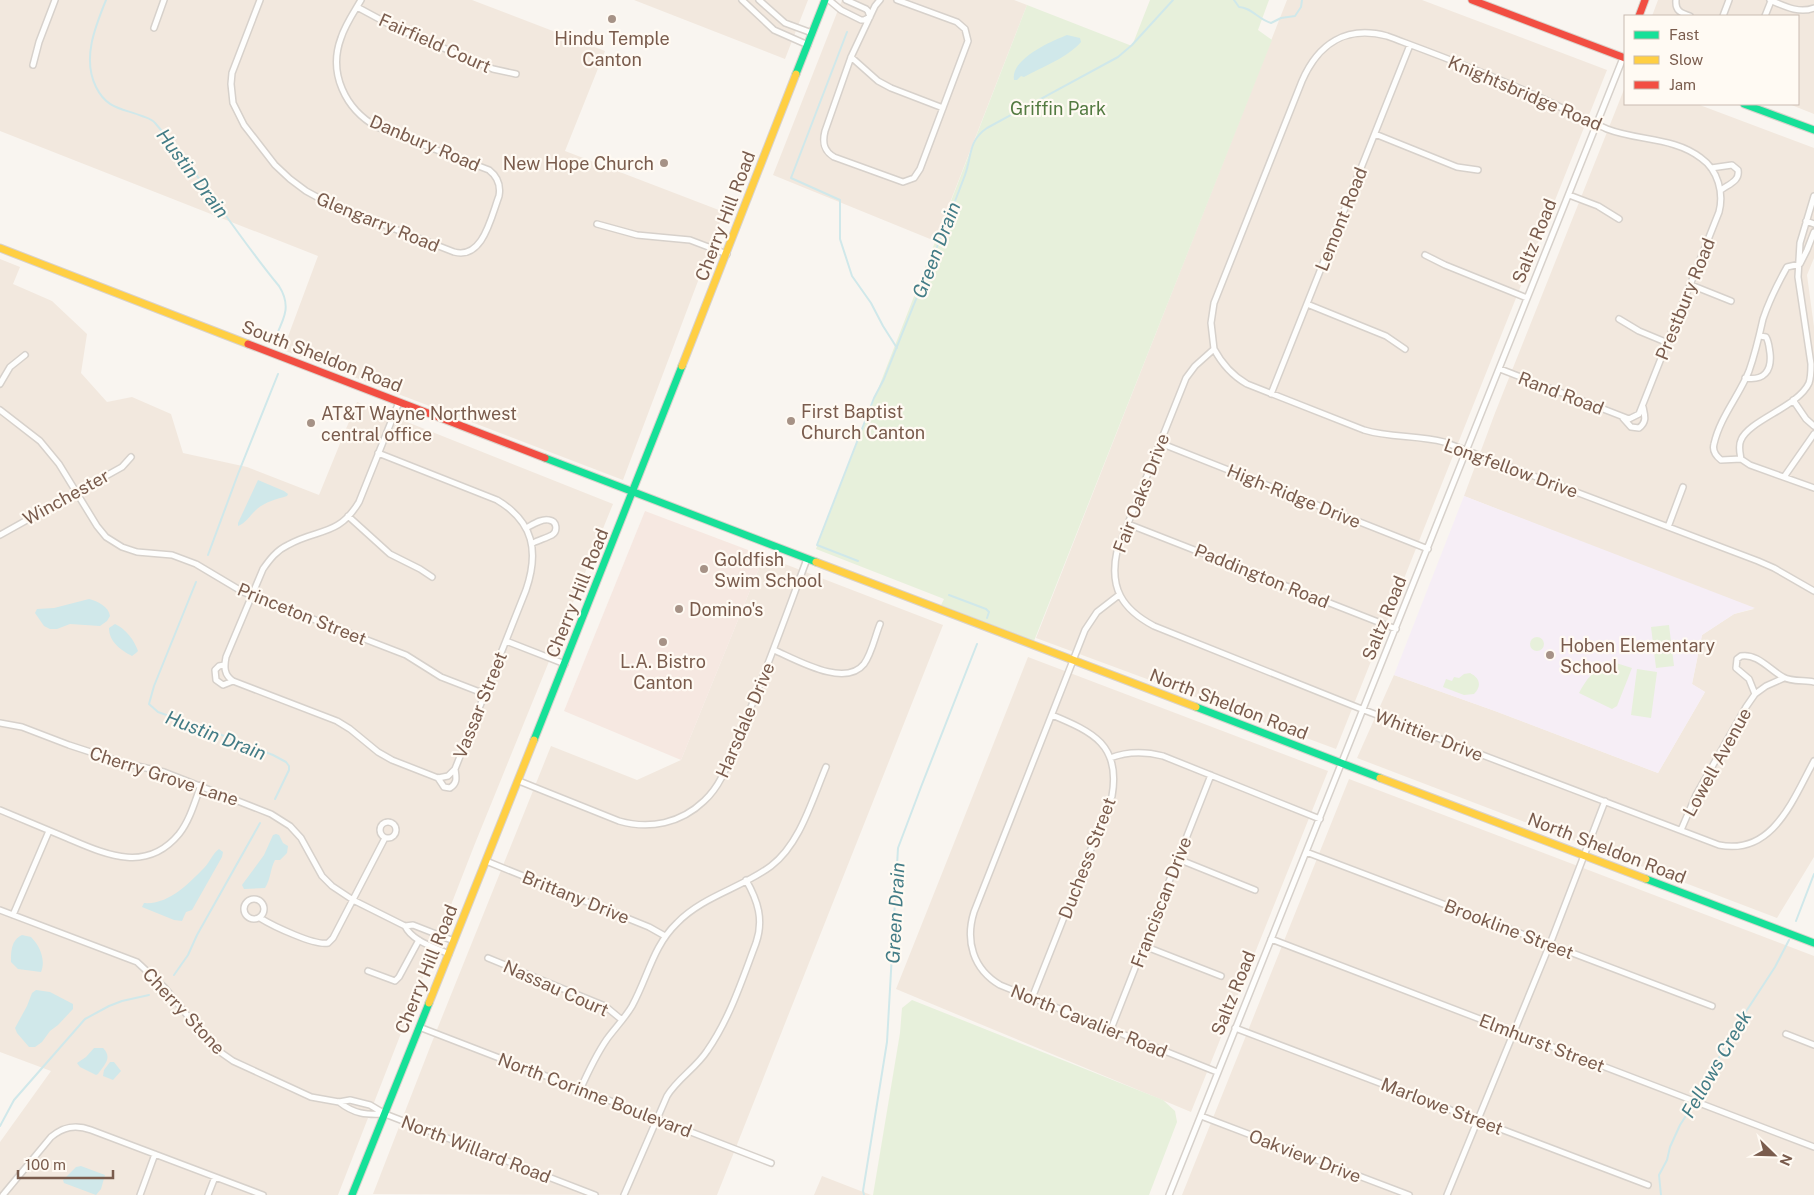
<svg xmlns="http://www.w3.org/2000/svg" width="1814" height="1195" font-family="'Public Sans',sans-serif">
  <style>
    .residential { fill: #f2e8de }
    .commercial { fill: #f6e8e1 }
    .education { fill: #f6eef6 }
    .green { fill: #e7f0db }
    .water { fill: #d0e8ea }
    .lines { fill: none; stroke-linecap: round; stroke-linejoin: round }
    .stream { stroke: #d0e8ea; stroke-width: 2 }
    .street-casing { stroke: #d7d1cb; stroke-width: 8 }
    .fast-casing { stroke: #d9d2cb; stroke-width: 9 }
    .slow-casing { stroke: #d9d2cb; stroke-width: 9 }
    .jam-casing { stroke: #d9d2cb; stroke-width: 9 }
    .street { stroke: #fefefd; stroke-width: 5 }
    .fast { stroke: #16e098; stroke-width: 7 }
    .slow { stroke: #ffcf43; stroke-width: 7 }
    .jam { stroke: #f24e42; stroke-width: 7 }
    .poi-dot { fill: #a69286; stroke: #fffaf3; stroke-width: 2 }
    .labels { text-anchor: middle; dominant-baseline: central; stroke-width: 4.5; stroke-linejoin: round; paint-order: stroke }
    .poi-label { font-size: 18px; fill: #7a5c4d; stroke: #fffaf3; text-anchor: start }
    .street-label { font-size: 18px; fill: #7a5c4d; stroke: #fffaf3 }
    .park-label { font-size: 18px; fill: #537a41; stroke: #fffaf3 }
    .water-label { font-size: 19px; font-style: italic; fill: #437c86; stroke: #fffaf3 }
  </style>
  <rect width="100%" height="100%" fill="#f9f5f0"/>
  <!-- residential -->
  <path class="residential" d="M 0,0 L 472,0 L 605,51 L 565,151 L 724,212 L 623,480 L 283,350 L 318,256 L 0,131 Z
    M 634,0 L 808,0 L 785,59 Z
    M 842,0 L 1014,0 L 1027,5 L 935,241 L 773,175 Z
    M 1287,0 L 1422,0 L 1607,70 L 1336,749 L 1036,638 Z
    M 1658,0 L 1814,0 L 1814,114 L 1789,104 L 1798,104 L 1798,16 L 1652,16 Z
    M 1625,87 L 1625,104 L 1697,104 L 1814,148 L 1814,258 L 1807,275 L 1814,327 L 1814,857 L 1777,918 L 1357,758 L 1394,675 L 1495,711 L 1658,773 L 1705,692 L 1692,684 L 1702,635 L 1734,614 L 1754,609 L 1464,496 L 1495,413 Z
    M 0,259 L 20,267 L 13,284 L 52,301 L 87,334 L 81,373 L 107,402 L 132,397 L 171,414 L 183,453 L 247,467 L 319,495 L 357,402 L 613,504 L 474,846 L 338,1195 L 0,1195 L 0,1142 L 51,1071 L 0,1052 Z
    M 764,556 L 943,625 L 717,1195 L 373,1194 L 432,1042 L 551,746 L 637,780 L 681,760 Z
    M 1028,657 L 1328,771 L 1191,1112 L 896,989 Z
    M 1349,779 L 1814,956 L 1814,1195 L 1182,1195 Z
    M 822,1176 L 871,1195 L 814,1195 Z"/>
  <!-- commercial -->
  <path class="commercial" d="M 645,511 L 764,556 L 681,760 L 564,711 Z"/>
  <!-- education -->
  <path class="education" d="M 1464,496 L 1755,608 L 1734,614 L 1702,635 L 1692,684 L 1705,692 L 1658,773 L 1495,711 L 1394,675 Z"/>
  <!-- green -->
  <path class="green" d="M 1150,0 L 1269,0 L 1258,30 L 1272,40 L 1034,641 L 941,605 L 944,599 L 939,597 L 816,549 L 1027,5 L 1132,46 Z
    M 1669,625 L 1674,666 L 1656,668 L 1651,627 Z
    M1530 644a7 7 0 1 1 14 0a7 7 0 1 1-14 0Z
    M 1616,663 L 1632,668 L 1617,706 L 1612,709 L 1579,693 C 1589,675 1595,668 1616,663 Z
    M 1637,669 L 1657,672 L 1651,718 L 1631,715 Z
    M 1470,673 C 1480,678 1482,686 1474,694 L 1464,695 L 1443,687 L 1446,679 L 1452,681 L 1454,677 L 1459,678 L 1464,674 Z
    M 912,1000 L 1163,1100 L 1175,1111 L 1177,1122 L 1149,1195 L 873,1195 L 900,1033 L 902,1008 Z"/>
  <!-- water -->
  <path class="water" d="M 1067,35 L 1080,38 L 1081,42 C 1067,58 1042,67 1024,77 L 1021,76 L 1017,80 L 1014,80 C 1010,59 1052,41 1067,35 Z
    M 258,480 L 284,491 L 288,494 L 287,496 C 277,499 265,502 257,509 C 250,515 246,523 238,526 L 238,523 Z
    M 89,599 C 98,601 109,607 110,616 L 107,621 L 100,626 L 70,624 L 57,629 L 50,629 L 44,626 L 35,613 L 37,609 L 54,608 Z
    M 115,624 C 125,628 135,641 138,651 L 136,653 L 132,656 C 121,650 109,642 109,628 Z
    M 276,834 L 279,835 L 283,843 L 288,846 L 287,853 L 280,860 L 275,860 C 270,869 271,879 265,888 L 244,889 L 242,885 L 264,855 L 273,835 Z
    M 219,849 L 223,852 L 222,857 L 192,910 L 186,912 L 182,921 L 174,920 L 142,907 L 144,903 C 169,905 189,883 204,868 C 210,862 212,854 219,849 Z
    M 22,935 L 31,937 C 40,946 46,960 41,972 L 18,969 L 11,962 C 11,952 11,940 22,935 Z
    M 36,990 L 50,992 L 73,1004 L 73,1009 L 58,1025 L 50,1031 L 42,1042 L 35,1047 L 29,1047 L 17,1033 L 15,1028 L 27,1006 L 32,993 Z
    M 94,1048 L 103,1048 C 113,1058 104,1065 98,1074 L 96,1075 L 80,1067 L 77,1063 L 86,1057 Z
    M 110,1062 L 114,1062 L 121,1071 L 113,1080 L 103,1076 L 104,1070 Z
    M 81,1166 L 105,1175 L 101,1189 L 96,1195 L 64,1183 L 63,1180 L 76,1167 Z"/>
  <g class="lines">
    <!-- stream -->
    <path class="stream" d="M 106,0 C 95,27 82,59 96,87 C 107,109 121,108 142,116 C 147,118 152,119 155,123 C 200,174 235,233 279,286 C 291,305 285,317 276,336
      M 1234,0 L 1239,7 C 1251,7 1259,20 1271,23 L 1281,18 L 1295,16 L 1301,7 L 1302,0
      M 847,32 L 791,178 L 840,200 L 840,239 L 852,276 L 871,303 L 883,326 L 897,348
      M 208,555 L 238,474 L 278,374
      M 858,561 L 817,545 L 874,398 L 884,379 C 911,311 939,244 965,175 C 972,156 968,141 987,128 L 1118,57 L 1132,45 L 1173,0
      M 196,582 L 154,686 L 149,704 L 158,712 L 214,732 L 273,755 L 286,762 L 289,766 L 289,770 L 275,799
      M 949,595 L 986,609 L 989,612 L 987,618
      M 1796,921 L 1814,874
      M 174,975 L 188,955 L 197,935 L 260,823
      M 0,1126 L 14,1100 L 85,1019 L 109,1006 L 122,1001 L 149,995
      M 864,1195 L 863,1191 L 887,1042 L 898,848 L 921,787 L 977,644
      M 1661,1195 L 1659,1175 L 1667,1160 L 1670,1147 L 1680,1125 L 1709,1080 L 1715,1065 L 1732,1033 L 1775,967 L 1789,940"/>
    <!-- street casing -->
    <g class="street-casing">
      <path id="street" d="M 260,0 L 232,73 L 231,84 L 233,103 L 244,125 L 275,165 L 290,179 L 306,191 L 328,203 L 454,252 C 483,260 491,217 499,196 C 501,185 498,177 489,170 L 377,127 C 345,109 328,73 341,38 C 345,25 354,12 361,0
        M 742,0 L 774,30 L 808,45
        M 759,0 L 785,23 L 812,33
        M 829,0 L 841,10 L 861,20 L 864,20 L 870,17 L 868,11 L 866,9 L 846,0
        M 880,0 L 875,6 L 851,57 L 825,131 C 822,143 824,151 834,157 L 903,182 L 914,178 L 920,169 L 968,41 L 965,29 L 957,22 L 897,0
        M 1676,0 C 1675,11 1681,13 1690,16
        M 1770,0 C 1784,6 1799,14 1814,8
        M 357,7 L 396,28 L 493,69 L 516,74
        M 1723,16 L 1729,0
        M 1765,16 L 1771,1
        M 154,28 L 164,0
        M 851,57 L 878,81 L 891,88 L 943,108
        M 33,65 L 39,42 L 55,0
        M 1375,134 L 1457,167 L 1478,170
        M 1711,168 L 1732,165 L 1738,170 C 1740,181 1729,184 1721,190
        M 1569,195 L 1598,206 L 1619,219
        M 1806,221 L 1814,224
        M 597,224 L 637,235 L 690,240 L 727,254
        M 1814,232 L 1807,250 L 1800,264 L 1787,267 C 1778,283 1769,301 1763,319 C 1759,337 1755,354 1749,371 C 1739,396 1720,417 1714,444 C 1712,451 1716,456 1721,460 L 1741,459 L 1750,465 L 1814,488
        M 1425,255 L 1445,265 L 1527,298
        M 1691,285 L 1731,301
        M 1307,304 L 1386,336 L 1405,349
        M 1619,319 L 1639,331 L 1668,343
        M 1214,349 C 1222,364 1233,376 1247,384 L 1364,430 C 1390,438 1418,435 1444,442 L 1758,561 L 1774,568 L 1814,591
        M 1500,369 L 1629,419 L 1639,414 L 1719,212 C 1724,193 1718,170 1701,158 C 1674,137 1638,141 1607,129 C 1582,118 1557,105 1532,94 C 1485,72 1435,54 1387,36 C 1346,25 1318,44 1302,81 L 1214,303 L 1211,323 L 1214,349 L 1195,366 L 1186,378 L 1117,551 C 1109,588 1122,609 1154,626 L 1364,710 L 1719,845 C 1773,856 1793,799 1814,761
        M 1745,378 C 1764,381 1772,371 1770,353 C 1769,347 1769,342 1766,337 L 1760,336
        M 0,384 L 10,367 L 25,355
        M 1271,394 L 1410,45
        M 1793,400 L 1806,419 L 1814,426
        M 0,410 L 40,441 L 59,464 L 97,526 L 106,537 L 122,547 L 137,552 L 172,555 L 196,564 L 243,592 L 406,655 L 441,677 L 485,694
        M 1623,418 L 1631,427 L 1639,428 C 1647,422 1645,416 1643,407
        M 1160,443 L 1428,549
        M 378,453 L 497,500 C 534,522 539,552 526,590 L 455,769 L 448,776 L 438,778 L 392,760 L 378,752 L 350,729 L 337,721 L 233,681 C 224,675 224,667 226,657 L 263,569 C 270,559 277,550 288,545 C 318,528 338,537 359,502 L 399,402
        M 1741,459 C 1740,453 1738,446 1741,440 C 1749,420 1798,407 1809,383 C 1811,377 1811,371 1811,364 L 1798,277 L 1800,243 L 1814,196
        M 1784,477 L 1814,434
        M 348,516 L 390,554 L 420,569 L 432,577
        M 1128,524 L 1396,629
        M 1668,527 L 1683,487
        M 526,528 C 532,525 542,518 549,520 C 557,521 558,531 552,535 C 546,538 539,540 533,543
        M 0,535 L 122,467 L 131,457
        M 1119,595 L 1097,612 L 1085,630 L 974,912 C 965,941 973,969 1000,985 L 1217,1072
        M 506,641 L 565,664
        M 774,650 C 797,660 845,688 864,664 C 872,653 875,636 880,624
        M 224,665 L 219,666 L 215,670 L 216,680 L 223,685 L 233,681
        M 1755,694 L 1766,686 L 1784,678
        M 0,723 L 22,727 L 69,745 L 124,763 L 164,772 L 271,814 L 290,826 L 301,838 L 322,876 L 332,886 L 353,900 L 405,926 L 413,925 L 454,941
        M 1110,758 C 1128,751 1144,751 1163,756 L 1320,819
        M 438,778 L 444,787 L 450,788 C 458,783 456,777 455,769
        M 519,781 L 619,821 C 650,830 681,823 704,801 C 723,784 730,757 740,734 C 764,677 785,618 807,559
        M 0,810 C 22,819 45,829 67,838 C 105,854 146,874 179,834 C 190,820 195,801 201,785
        M380 830a8 8 0 1 1 16 0a8 8 0 1 1-16 0Z
        M 1681,830 L 1696,795 L 1746,707 L 1755,694 L 1749,679 L 1736,668 L 1737,659 L 1741,656 C 1757,653 1770,670 1783,677 C 1791,682 1805,680 1814,682
        M 1306,852 L 1712,1006
        M 1178,859 L 1255,890
        M 486,861 L 649,927 L 665,936
        M244 909a10 10 0 1 1 20 0a10 10 0 1 1-20 0Z
        M 0,910 L 137,962 L 165,988 L 213,1047 L 233,1061 L 311,1097 L 339,1102 L 350,1100 L 370,1105 L 385,1114 L 595,1195
        M 13,915 L 49,831
        M 260,918 C 273,926 315,946 328,943 L 333,938 L 385,838
        M 405,926 C 412,941 434,947 449,954
        M 1271,939 L 1814,1147
        M 1144,946 L 1221,976
        M 488,958 L 605,1006 L 622,1020
        M 368,971 L 395,981 L 399,977 L 419,940
        M 1032,998 L 1112,796 C 1121,745 1093,732 1052,715
        M 419,1027 L 771,1163
        M 1235,1028 L 1648,1185
        M 1111,1029 L 1211,775
        M 1786,1034 L 1814,1045
        M 580,1090 C 588,1072 596,1055 607,1039 C 615,1028 625,1018 632,1006 C 648,977 653,946 677,923 C 703,896 742,888 771,866 C 800,844 812,800 826,767
        M 339,1102 C 354,1114 366,1115 384,1114
        M 1201,1116 L 1409,1195
        M 3,1195 L 51,1137 C 63,1127 75,1124 91,1130 L 263,1195
        M 140,1195 L 155,1154
        M 208,1195 L 215,1177
        M 624,1195 L 667,1096 C 677,1079 696,1068 707,1051 C 730,1018 742,980 756,943 C 764,920 758,901 746,880
        M 1169,1195 C 1321,816 1475,438 1623,58
        M 1447,1195 L 1550,944 L 1605,801"/>
    </g>
    <!-- fast casing -->
    <g class="fast-casing">
      <path id="fast" d="M 796,74 L 825,0
        M 1744,104 L 1814,130
        M 545,458 L 816,562
        M 1196,707 L 1380,778
        M 534,740 L 682,366
        M 1646,879 L 1814,943
        M 352,1195 L 429,1003"/>
    </g>
    <!-- slow casing -->
    <g class="slow-casing">
      <path id="slow" d="M 0,248 L 248,344
        M 682,366 L 796,74
        M 816,562 L 1196,707
        M 1380,778 L 1646,879
        M 429,1003 L 534,740"/>
    </g>
    <!-- jam casing -->
    <g class="jam-casing">
      <path id="jam" d="M 1472,0 L 1625,58
        M 1639,16 L 1645,0
        M 248,344 L 545,458"/>
    </g>
    <!-- street -->
    <use href="#street" class="street"/>
    <!-- fast -->
    <use href="#fast" class="fast"/>
    <!-- slow -->
    <use href="#slow" class="slow"/>
    <!-- jam -->
    <use href="#jam" class="jam"/>
  </g>
  <!-- markers -->
  <g class="poi-dot">
    <circle cx="612" cy="19" r="5"/>
    <circle cx="664" cy="163" r="5"/>
    <circle cx="791" cy="421" r="5"/>
    <circle cx="311" cy="423" r="5"/>
    <circle cx="704" cy="569" r="5"/>
    <circle cx="679" cy="609" r="5"/>
    <circle cx="663" cy="642" r="5"/>
    <circle cx="1550" cy="655" r="5"/>
  </g>
  <g class="labels">
    <!-- poi labels -->
    <g class="poi-label">
      <text x="612" y="38" text-anchor="middle">Hindu Temple<tspan x="612" dy="21">Canton</tspan></text>
      <text x="654" y="163" text-anchor="end">New Hope Church</text>
      <text x="801" y="411">First Baptist<tspan x="801" dy="21">Church Canton</tspan></text>
      <text x="321" y="413">AT&amp;T Wayne Northwest<tspan x="321" dy="21">central office</tspan></text>
      <text x="714" y="559">Goldfish<tspan x="714" dy="21">Swim School</tspan></text>
      <text x="689" y="609">Domino's</text>
      <text x="1560" y="645">Hoben Elementary<tspan x="1560" dy="21">School</tspan></text>
      <text x="663" y="661" text-anchor="middle">L.A. Bistro<tspan x="663" dy="21">Canton</tspan></text>
    </g>
    <!-- street labels -->
    <g class="street-label">
      <text transform="translate(435 43) rotate(24)">Fairfield Court</text>
      <text transform="translate(1525 93) rotate(23)">Knightsbridge Road</text>
      <text transform="translate(425 143) rotate(23)">Danbury Road</text>
      <text transform="translate(725 216) rotate(-69)">Cherry Hill Road</text>
      <text transform="translate(1341 219) rotate(-68)">Lemont Road</text>
      <text transform="translate(378 222) rotate(22)">Glengarry Road</text>
      <text transform="translate(1534 241) rotate(-68)">Saltz Road</text>
      <text transform="translate(1685 299) rotate(-68)">Prestbury Road</text>
      <text transform="translate(322 356) rotate(21)">South Sheldon Road</text>
      <text transform="translate(1561 393) rotate(21)">Rand Road</text>
      <text transform="translate(1511 468) rotate(20)">Longfellow Drive</text>
      <text transform="translate(1141 493) rotate(-69)">Fair Oaks Drive</text>
      <text transform="translate(1294 496) rotate(22)">High-Ridge Drive</text>
      <text transform="translate(66 497) rotate(-29)">Winchester</text>
      <text transform="translate(1262 576) rotate(22)">Paddington Road</text>
      <text transform="translate(577 593) rotate(-68)">Cherry Hill Road</text>
      <text transform="translate(302 614) rotate(22)">Princeton Street</text>
      <text transform="translate(1384 618) rotate(-68)">Saltz Road</text>
      <text transform="translate(1229 704) rotate(21)">North Sheldon Road</text>
      <text transform="translate(480 705) rotate(-68)">Vassar Street</text>
      <text transform="translate(745 720) rotate(-67)">Harsdale Drive</text>
      <text transform="translate(1429 735) rotate(21)">Whittier Drive</text>
      <text transform="translate(1717 762) rotate(-61)">Lowell Avenue</text>
      <text transform="translate(164 776) rotate(18)">Cherry Grove Lane</text>
      <text transform="translate(1607 848) rotate(21)">North Sheldon Road</text>
      <text transform="translate(1087 858) rotate(-69)">Duchess Street</text>
      <text transform="translate(576 897) rotate(22)">Brittany Drive</text>
      <text transform="translate(1161 902) rotate(-69)">Franciscan Drive</text>
      <text transform="translate(1509 929) rotate(21)">Brookline Street</text>
      <text transform="translate(426 969) rotate(-68)">Cherry Hill Road</text>
      <text transform="translate(556 988) rotate(24)">Nassau Court</text>
      <text transform="translate(1233 993) rotate(-68)">Saltz Road</text>
      <text transform="translate(184 1011) rotate(47)">Cherry Stone</text>
      <text transform="translate(1089 1021) rotate(22)">North Cavalier Road</text>
      <text transform="translate(1542 1043) rotate(21)">Elmhurst Street</text>
      <text transform="translate(595 1095) rotate(21)">North Corinne Boulevard</text>
      <text transform="translate(1442 1106) rotate(21)">Marlowe Street</text>
      <text transform="translate(476 1149) rotate(21)">North Willard Road</text>
      <text transform="translate(1305 1156) rotate(21)">Oakview Drive</text>
    </g>
    <!-- park labels -->
    <g class="park-label">
      <text x="1058" y="108">Griffin Park</text>
    </g>
    <!-- water labels -->
    <g class="water-label">
      <text transform="translate(193 173) rotate(53)">Hustin Drain</text>
      <text transform="translate(936 250) rotate(-69)">Green Drain</text>
      <text transform="translate(216 735) rotate(21)">Hustin Drain</text>
      <text transform="translate(895 913) rotate(-87)">Green Drain</text>
      <text transform="translate(1716 1064) rotate(-60)">Fellows Creek</text>
    </g>
  </g>
  <!-- legend -->
  <rect x="1624" y="15" width="175" height="90" fill="#fffaf3" stroke="#cabbb1"/>
  <rect x="1634" y="31" width="25" height="8" fill="#16e098" stroke="#cabbb1"/>
  <text x="1669" y="40" font-size="15" fill="#7a5c4d">Fast</text>
  <rect x="1634" y="56" width="25" height="8" fill="#ffcf43" stroke="#cabbb1"/>
  <text x="1669" y="65" font-size="15" fill="#7a5c4d">Slow</text>
  <rect x="1634" y="81" width="25" height="8" fill="#f24e42" stroke="#cabbb1"/>
  <text x="1669" y="90" font-size="15" fill="#7a5c4d">Jam</text>
  <!-- north arrow -->
  <g transform="translate(1774 1155) rotate(113)" stroke="#fffaf3" stroke-width="4" paint-order="stroke">
  <path d="M0-4L9 19L0 12L-9 19Z" fill="#7a5c4d"/>
  <text y="-8" font-size="14" font-weight="bold" text-anchor="middle" fill="#7a5c4d">N</text>
  </g>
  <!-- scale -->
  <path d="M18 1170v8h95v-8" fill="none" stroke="#7a5c4d" stroke-width="2.5"/>
  <text x="25" y="1170" font-size="15" fill="#7a5c4d" stroke="#fffaf3" stroke-width="4" paint-order="stroke">100 m</text>
</svg>
